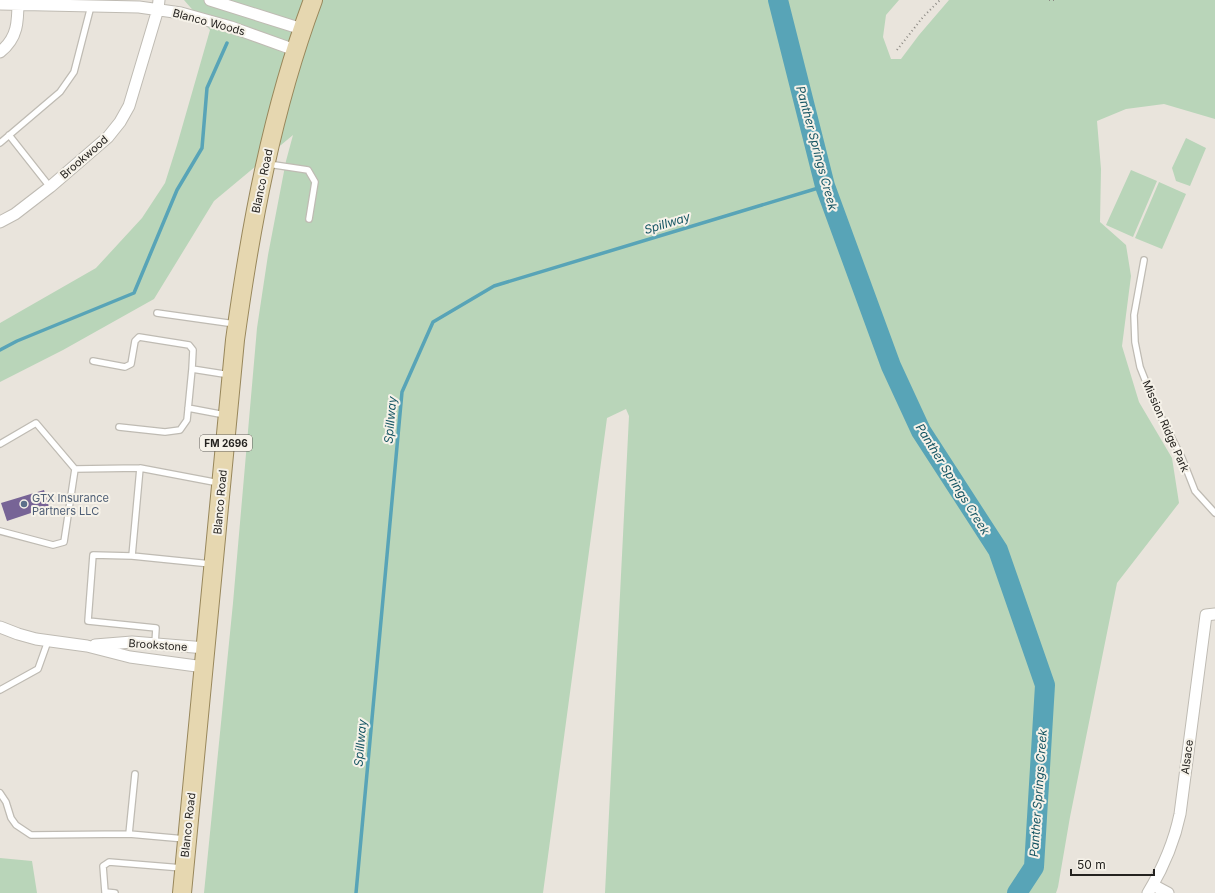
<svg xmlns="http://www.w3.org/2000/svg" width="1215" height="893" font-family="Inter,sans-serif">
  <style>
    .green { fill: #b9d5b9 }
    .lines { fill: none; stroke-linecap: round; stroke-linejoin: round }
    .stream { stroke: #58a4b7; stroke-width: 3.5 }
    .river { stroke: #58a4b7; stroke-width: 20 }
    .building { fill: #776496 }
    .service-casing { stroke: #bfbbb3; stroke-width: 8 }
    .minor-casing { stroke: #bfbbb3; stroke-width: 13 }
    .primary-casing { stroke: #98875b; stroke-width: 20 }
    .path { stroke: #8d8a84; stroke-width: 2; stroke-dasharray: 1 3; stroke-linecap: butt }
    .service { stroke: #fff; stroke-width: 5.5 }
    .minor { stroke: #fff; stroke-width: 11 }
    .primary { stroke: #e6d7b0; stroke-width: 18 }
    .service-dot { fill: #5c6f8a; stroke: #f6f2e9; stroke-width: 1.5 }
    .labels { text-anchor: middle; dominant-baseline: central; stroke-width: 4; stroke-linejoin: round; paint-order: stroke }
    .shield { fill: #f6f2e9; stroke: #63605c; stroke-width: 1 }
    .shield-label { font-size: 10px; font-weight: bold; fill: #24221f }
    .street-label { font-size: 11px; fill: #24221f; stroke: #f6f2e9 }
    .service-label { font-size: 11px; fill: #4e5e75; stroke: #f6f2e9; text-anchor: start }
    .water-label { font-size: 12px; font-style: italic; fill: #155563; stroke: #f6f2e9 }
  </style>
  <rect width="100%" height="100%" fill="#e9e4dc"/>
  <!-- green -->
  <path class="green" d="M 184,0 L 899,0 L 886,15 L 883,37 L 891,59 L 901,59 L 919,35 L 949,0 L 1215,0 L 1215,119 L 1164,104 L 1126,109 L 1097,121 L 1101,169 L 1100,222 L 1126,245 L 1131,276 L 1122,346 L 1139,402 L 1172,458 L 1179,503 L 1117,583 L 1070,817 L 1058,887 L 1056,893 L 605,893 L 629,416 L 626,409 L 607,418 L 543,893 L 204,893 L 233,603 L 257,328 L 268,255 L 286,161 L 293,135 L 214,201 L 154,299 L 63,350 L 0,382 L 0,323 L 96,268 L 142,218 L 165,183 L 177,145 L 210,30 Z
    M 1186,138 L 1206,148 L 1190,186 L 1176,181 L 1172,168 Z
    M 1131,170 L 1157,181 L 1133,237 L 1106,225 Z
    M 1159,182 L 1186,194 L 1162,249 L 1135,238 Z
    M 0,858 L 32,861 L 37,893 L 0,893 Z"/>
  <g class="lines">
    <!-- stream -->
    <path class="stream" d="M 0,350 L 17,341 L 134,293 L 177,190 L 202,148 L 207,88 L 227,43
      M 356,893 L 402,392 L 433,322 L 494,286 L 825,186"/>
    <!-- river -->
    <path class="river" d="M 778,0 L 825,186 L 891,366 L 921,431 L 998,550 L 1045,685 L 1034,867 L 1017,893"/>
  </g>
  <!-- building -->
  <path class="building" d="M 44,490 L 49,507 L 7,521 L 1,503 Z"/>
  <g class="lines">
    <!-- service casing -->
    <g class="service-casing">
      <path id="service" d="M 9,135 L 50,187
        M 0,143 L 60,92 L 74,72 L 91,6
        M 268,164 L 308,170 L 315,182 L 309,219
        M 1144,260 L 1134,315 L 1135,342 L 1140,367 L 1155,405 L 1182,458 L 1195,491 L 1215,513
        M 157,313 L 235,324
        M 93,361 L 125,367 L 131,364 L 135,341 L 139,337 L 189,345 L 193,350 L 192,369 L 230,375
        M 188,408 L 225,415
        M 119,427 L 165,432 L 180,430 L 187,420 L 192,369
        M 0,444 L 36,423 L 75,469
        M 140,468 L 132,556 L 211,564
        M 0,531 L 53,545 L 64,542 L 75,469 L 140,468 L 219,483
        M 132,556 L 93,555 L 88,621 L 156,628 L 155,644
        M 0,690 L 38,669 L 48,641
        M 0,793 L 6,802 L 11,818 L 16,825 L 31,835 L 129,834 L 185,839
        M 129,834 L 135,774
        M 115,893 L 105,892 L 103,866 L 109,862 L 182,868"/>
    </g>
    <!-- minor casing -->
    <g class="minor-casing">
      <path id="minor" d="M 210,0 L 302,29
        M 0,4 L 139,7 L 181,13 L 231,27 L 295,50
        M 0,52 C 18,38 18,21 18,0
        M 0,222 L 15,214 L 50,187 L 108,137 L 120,122 L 129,106 L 158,9 L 159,0
        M 0,627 L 18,634 L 36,639 L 87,646 L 130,657 L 204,667
        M 95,645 L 132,642 L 206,648
        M 1153,885 L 1168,893
        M 1148,893 C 1163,868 1174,843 1180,814 L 1206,615 L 1215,614"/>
    </g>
    <!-- primary casing -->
    <g class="primary-casing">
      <path id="primary" d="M 182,893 L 235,340 C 251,224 272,110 313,0"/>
    </g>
    <!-- path -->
    <path class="path" d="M 1049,0 L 1054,0
      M 897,50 L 923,17 L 940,0"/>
    <!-- service -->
    <use href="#service" class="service"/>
    <!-- minor -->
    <use href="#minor" class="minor"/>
    <!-- primary -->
    <use href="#primary" class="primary"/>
  </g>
  <!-- markers -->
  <circle class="service-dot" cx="24" cy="504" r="4"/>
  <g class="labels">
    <!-- shield labels -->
    <rect class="shield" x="200" y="435" width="52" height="16" rx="3"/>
    <g class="shield-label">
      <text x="226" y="443">FM 2696</text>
    </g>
    <!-- street labels -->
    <g class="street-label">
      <text transform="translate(209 22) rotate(15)">Blanco Woods</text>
      <text transform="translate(84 157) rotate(-41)">Brookwood</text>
      <text transform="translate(262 181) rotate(-78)">Blanco Road</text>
      <text transform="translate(1166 426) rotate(66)">Mission Ridge Park</text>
      <text transform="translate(220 502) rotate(-85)">Blanco Road</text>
      <text transform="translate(158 645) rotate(4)">Brookstone</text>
      <text transform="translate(1187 757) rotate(-83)">Alsace</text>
      <text transform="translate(188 825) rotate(-84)">Blanco Road</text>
    </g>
    <!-- service labels -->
    <g class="service-label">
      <text x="32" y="498">GTX Insurance<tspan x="32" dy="13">Partners LLC</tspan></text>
    </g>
    <!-- water labels -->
    <g class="water-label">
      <text transform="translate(817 148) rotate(75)">Panther Springs Creek</text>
      <text transform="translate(667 223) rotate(-17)">Spillway</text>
      <text transform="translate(390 420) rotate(-85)">Spillway</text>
      <text transform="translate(953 479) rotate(58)">Panther Springs Creek</text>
      <text transform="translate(360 743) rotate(-85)">Spillway</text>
      <text transform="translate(1038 793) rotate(-86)">Panther Springs Creek</text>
    </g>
  </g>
  <!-- scale -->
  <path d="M1071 869v6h83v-6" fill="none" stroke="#24221f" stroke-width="2"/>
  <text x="1077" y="869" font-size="12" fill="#24221f" stroke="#f6f2e9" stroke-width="3" paint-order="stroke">50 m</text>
</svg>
